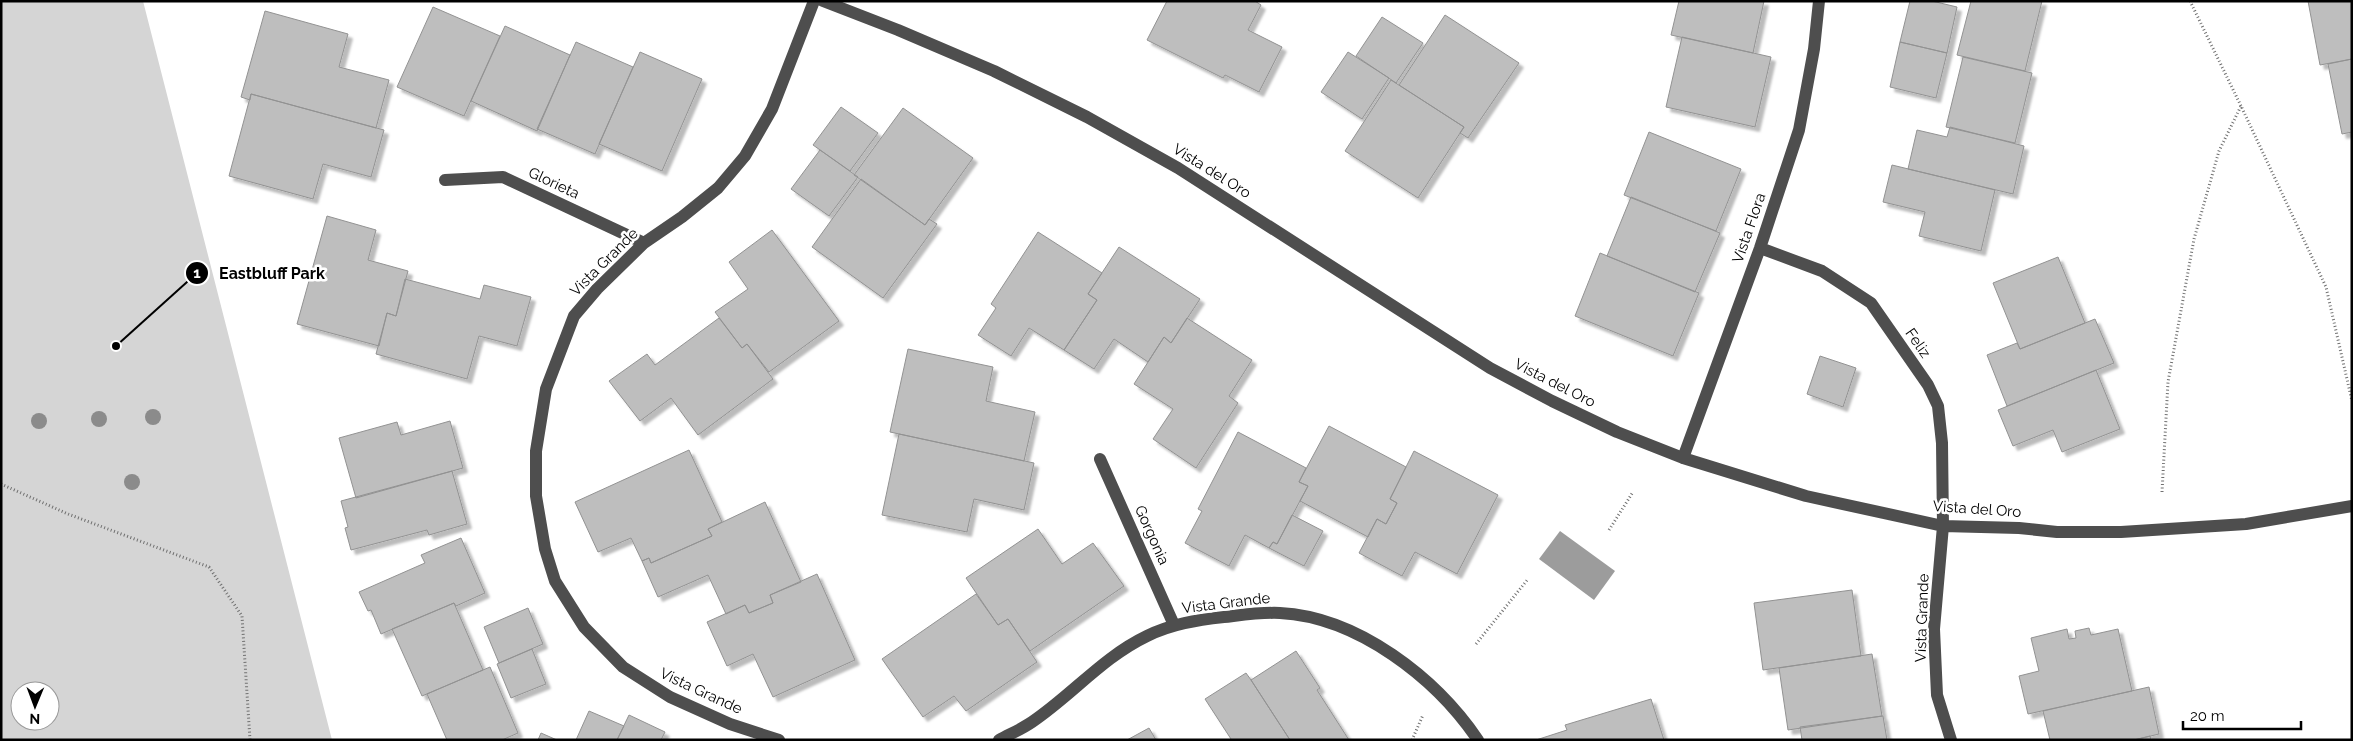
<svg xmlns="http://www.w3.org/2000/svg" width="2353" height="741" font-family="Raleway,sans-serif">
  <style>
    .green { fill: #d5d5d5; fill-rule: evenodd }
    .water { fill: #9c9c9c }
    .building { fill: #bebebe; stroke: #929292; filter: url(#shadow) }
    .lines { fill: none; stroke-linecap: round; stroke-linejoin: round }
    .path { stroke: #707070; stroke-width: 3; stroke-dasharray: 1 2.5; stroke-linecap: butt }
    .minor { stroke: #4e4e4e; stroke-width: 12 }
    .tree { fill: #8b8b8b }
    .labels { text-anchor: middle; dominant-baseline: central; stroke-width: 5; stroke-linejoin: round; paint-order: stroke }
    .street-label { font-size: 15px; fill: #000; stroke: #fff }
    .leader { fill: none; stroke: #000; stroke-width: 2 }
    .callout-dot { fill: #000; stroke: #fff; stroke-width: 2 }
    .mark-label { font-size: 15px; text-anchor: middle; font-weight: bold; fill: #fff }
    .callout-label { font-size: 16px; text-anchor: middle; font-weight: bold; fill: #000; stroke: #fff; stroke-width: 5; stroke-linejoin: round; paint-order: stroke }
  </style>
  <defs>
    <filter id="shadow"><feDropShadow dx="4.5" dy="4.5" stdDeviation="1" flood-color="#0004"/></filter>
  </defs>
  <rect width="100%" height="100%" fill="#fff"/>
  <!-- green -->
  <path class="green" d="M 1,1 L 143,1 L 332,740 L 1,740 ZM 20,691 L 50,691 L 50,721 L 20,721 Z"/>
  <!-- water -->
  <path class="water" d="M 1560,531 L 1615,571 L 1594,600 L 1539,559 Z"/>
  <!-- building -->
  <path class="building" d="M 1167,1 L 1255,1 L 1261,5 L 1248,30 L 1282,47 L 1259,92 L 1225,75 L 1223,78 L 1147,40 Z
    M 1679,1 L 1764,1 L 1753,53 L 1671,35 Z
    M 1910,1 L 1932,1 L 1957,7 L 1947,53 L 1900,42 Z
    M 1971,1 L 2042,1 L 2025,71 L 1957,55 Z
    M 2308,1 L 2352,1 L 2352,59 L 2320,65 Z
    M 433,7 L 500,36 L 464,116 L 397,87 Z
    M 265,11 L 348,34 L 339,67 L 389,80 L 376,128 L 251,94 L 250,100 L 241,97 Z
    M 1445,15 L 1519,63 L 1468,138 L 1460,133 L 1464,127 L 1399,85 Z
    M 1382,17 L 1423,43 L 1396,83 L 1356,56 Z
    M 505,26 L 570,55 L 537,131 L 471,101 Z
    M 1682,37 L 1771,57 L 1755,127 L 1666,107 Z
    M 576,42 L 633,67 L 595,154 L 537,129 Z
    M 1900,42 L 1947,53 L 1936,98 L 1890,87 Z
    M 640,52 L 702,79 L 662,171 L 599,144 Z
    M 1348,52 L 1389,78 L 1362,119 L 1321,92 Z
    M 1963,57 L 2032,73 L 2015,143 L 1946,127 Z
    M 2352,59 L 2352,132 L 2342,134 L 2328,64 Z
    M 1391,80 L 1464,127 L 1418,198 L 1345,151 Z
    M 251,94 L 384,130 L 371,177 L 323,164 L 313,199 L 229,176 Z
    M 841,107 L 878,133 L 850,171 L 813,145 Z
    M 903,108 L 973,158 L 925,225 L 854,175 Z
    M 1950,127 L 2024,146 L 2013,194 L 1908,169 L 1917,130 L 1947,137 Z
    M 1649,132 L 1741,169 L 1716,231 L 1624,195 Z
    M 820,150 L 858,177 L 829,216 L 791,189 Z
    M 1892,165 L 1995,190 L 1981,251 L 1919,236 L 1925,212 L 1883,202 Z
    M 861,179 L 925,225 L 929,219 L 937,224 L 883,298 L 812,247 Z
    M 1631,197 L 1720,233 L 1695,292 L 1607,256 Z
    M 327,216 L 376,230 L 368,260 L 408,271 L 396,316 L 387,313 L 379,346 L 297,324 Z
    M 772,230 L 839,321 L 769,372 L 747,344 L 742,348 L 715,312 L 748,289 L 729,262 Z
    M 1038,232 L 1102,273 L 1088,294 L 1097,300 L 1064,350 L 1029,328 L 1011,356 L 978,335 L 996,308 L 991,304 Z
    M 1119,247 L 1200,299 L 1171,343 L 1164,337 L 1148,362 L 1114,339 L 1094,369 L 1064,350 L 1097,300 L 1088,294 Z
    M 1600,253 L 1699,293 L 1673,356 L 1575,316 Z
    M 2058,257 L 2085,323 L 2020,349 L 1993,283 Z
    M 405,279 L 480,299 L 484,285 L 531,297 L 517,346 L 479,336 L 467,379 L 376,354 L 387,313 L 396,316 Z
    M 719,318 L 742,348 L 747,344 L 773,379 L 698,435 L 671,398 L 640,421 L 609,381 L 647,354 L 655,365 Z
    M 1187,318 L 1252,360 L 1229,396 L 1238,403 L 1196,468 L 1153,439 L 1173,409 L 1134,384 L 1164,337 L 1171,343 Z
    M 2095,319 L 2114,363 L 2007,406 L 1987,355 L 2017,343 L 2020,349 Z
    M 908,349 L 993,367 L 986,401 L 1035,412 L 1024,461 L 890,432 Z
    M 1820,356 L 1856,368 L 1843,407 L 1807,394 Z
    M 2096,370 L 2120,429 L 2062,452 L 2053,430 L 2013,446 L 1998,410 Z
    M 450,421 L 463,468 L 356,498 L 339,438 L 397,422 L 401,435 Z
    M 1329,426 L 1406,467 L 1390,499 L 1397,503 L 1386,524 L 1377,519 L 1368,537 L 1300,501 L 1308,486 L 1299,482 Z
    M 1238,432 L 1306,468 L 1299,482 L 1308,486 L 1277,544 L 1273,542 L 1269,548 L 1245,535 L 1229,566 L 1185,543 L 1202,511 L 1198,509 Z
    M 899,434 L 1034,463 L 1024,510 L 974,499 L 967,532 L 882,515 Z
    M 689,450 L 722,522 L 708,529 L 712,536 L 651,563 L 649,558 L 642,561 L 631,538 L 598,552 L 575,502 Z
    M 1414,451 L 1498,495 L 1457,574 L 1415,552 L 1402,576 L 1359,553 L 1377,519 L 1386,524 L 1397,503 L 1390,499 Z
    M 452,471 L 467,524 L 429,535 L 427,530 L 351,550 L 345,528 L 348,527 L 341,501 Z
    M 765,502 L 801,582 L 770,595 L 773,603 L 749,613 L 745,605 L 726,614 L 708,575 L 658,597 L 642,561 L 649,558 L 651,563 L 712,536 L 708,529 Z
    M 1292,515 L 1323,531 L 1304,566 L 1269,548 L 1273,542 L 1277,544 Z
    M 1038,529 L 1062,564 L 1093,543 L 1124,586 L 1030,651 L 1008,619 L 998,625 L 966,578 Z
    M 461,538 L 485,593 L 456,606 L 454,603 L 381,634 L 371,610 L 368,611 L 359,592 L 425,563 L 421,555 Z
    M 817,574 L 855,660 L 773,697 L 753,654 L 727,666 L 707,622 L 745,605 L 749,613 L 773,603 L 770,595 Z
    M 1852,590 L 1861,656 L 1763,670 L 1754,603 Z
    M 976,594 L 998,625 L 1008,619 L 1037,662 L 966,711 L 954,696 L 923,717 L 882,659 Z
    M 454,603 L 483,670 L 422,696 L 392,629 Z
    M 528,608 L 543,644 L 499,663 L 484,627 Z
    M 2089,628 L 2091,635 L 2118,629 L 2132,691 L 2028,714 L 2019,676 L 2039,671 L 2031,638 L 2067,629 L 2069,639 L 2076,638 L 2075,631 Z
    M 532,649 L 546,684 L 511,698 L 497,664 Z
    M 1296,651 L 1320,688 L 1317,690 L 1349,740 L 1290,740 L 1251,680 Z
    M 1872,654 L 1882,716 L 1788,730 L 1779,668 Z
    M 490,667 L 518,733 L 502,740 L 447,740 L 427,694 Z
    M 1246,673 L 1251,680 L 1290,740 L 1230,740 L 1231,739 L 1205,699 Z
    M 2149,687 L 2159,734 L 2134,740 L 2050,740 L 2043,711 Z
    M 1651,699 L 1664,740 L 1536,740 L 1567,730 L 1565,725 Z
    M 589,711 L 624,726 L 617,740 L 576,740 Z
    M 629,715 L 665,732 L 661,740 L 617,740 Z
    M 1883,716 L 1887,740 L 1802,740 L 1800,727 Z
    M 1149,728 L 1156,740 L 1127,740 Z
    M 541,733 L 557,740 L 538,740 Z
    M 2150,736 L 2151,740 L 2134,740 Z"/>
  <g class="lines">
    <!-- path -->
    <path class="path" d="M 2190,1 L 2241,106
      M 1,484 L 68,514 L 209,567 L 242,616 L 250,740
      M 2162,492 L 2168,382 L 2194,239 L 2219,151 L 2241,106 L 2326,287 L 2352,401
      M 1609,530 L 1633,492
      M 1476,644 L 1528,579
      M 1412,740 L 1423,715"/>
    <!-- minor -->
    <path class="minor" d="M 823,1 L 898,30 L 994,71 L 1087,117 L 1178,168 L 1490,368 L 1552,401 L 1617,432 L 1683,458 L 1806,496 L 1943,526 L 2019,528 L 2057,532 L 2121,532 L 2246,524 L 2352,506
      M 445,180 L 503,177 L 644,243
      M 1760,248 L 1822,271 L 1871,303 L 1928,385 L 1938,406 L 1942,443 L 1943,526 L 1934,629 L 1937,695 L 1951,740
      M 1683,458 L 1760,248 L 1799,130 L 1814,49 L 1819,1
      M 1100,459 L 1174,625
      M 779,740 L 730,724 L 670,697 L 623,667 L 584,627 L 555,581 L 545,549 L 536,496 L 536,451 L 546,389 L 574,316 L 597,289 L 644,243 L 682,217 L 718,188 L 745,156 L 772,109 L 814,1
      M 999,740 C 1010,734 1022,729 1032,722 C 1072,695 1103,657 1147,636 C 1171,624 1197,620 1224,617 C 1242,615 1262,612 1280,613 C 1358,617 1436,678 1478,740"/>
  </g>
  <!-- trees -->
  <g class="tree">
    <circle cx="153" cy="417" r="8"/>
    <circle cx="99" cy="419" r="8"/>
    <circle cx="39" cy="421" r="8"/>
    <circle cx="132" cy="482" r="8"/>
  </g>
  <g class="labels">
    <!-- street labels -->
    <g class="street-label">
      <text transform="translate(1212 171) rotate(32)">Vista del Oro</text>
      <text transform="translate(554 183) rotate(25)">Glorieta</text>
      <text transform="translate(1749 228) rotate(-71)">Vista Flora</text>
      <text transform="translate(604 262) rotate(-45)">Vista Grande</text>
      <text transform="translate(1918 343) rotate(55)">Feliz</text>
      <text transform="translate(1555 383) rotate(27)">Vista del Oro</text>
      <text transform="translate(1977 509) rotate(4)">Vista del Oro</text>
      <text transform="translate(1152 535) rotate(66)">Gorgonia</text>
      <text transform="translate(1226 603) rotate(-7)">Vista Grande</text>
      <text transform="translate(1922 618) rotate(-88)">Vista Grande</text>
      <text transform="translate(701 691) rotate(25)">Vista Grande</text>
    </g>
  </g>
  <!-- callouts -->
  <path class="leader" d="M116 346L197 273"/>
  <g class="callout-dot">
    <circle cx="116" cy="346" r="5"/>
    <circle cx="197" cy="273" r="12"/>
  </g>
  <g class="mark-label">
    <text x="197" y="278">1</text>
  </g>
  <g class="callout-label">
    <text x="272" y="279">Eastbluff Park</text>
  </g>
  <!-- border -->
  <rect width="2353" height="741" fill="none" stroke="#000000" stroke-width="5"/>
  <!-- north arrow -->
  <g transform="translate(35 706) rotate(181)"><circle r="24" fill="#ffffff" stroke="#999999"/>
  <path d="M0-4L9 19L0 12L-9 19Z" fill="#000000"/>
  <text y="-8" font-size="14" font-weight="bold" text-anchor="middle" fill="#000000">N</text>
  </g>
  <!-- scale -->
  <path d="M2183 721v8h118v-8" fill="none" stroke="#000000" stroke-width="2.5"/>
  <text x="2190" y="721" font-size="15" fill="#000000" stroke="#ffffff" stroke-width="4" paint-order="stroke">20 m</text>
</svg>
